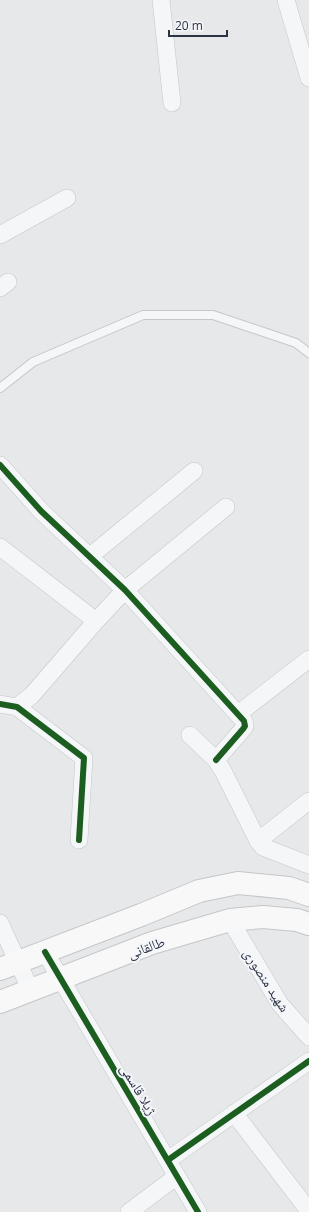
<svg xmlns="http://www.w3.org/2000/svg" width="309" height="1212" font-family="'Open Sans','Noto Naskh Arabic',sans-serif">
  <style>
    .lines { fill: none; stroke-linecap: round; stroke-linejoin: round }
    .service-casing { stroke: #c4c6c8; stroke-width: 10 }
    .minor-casing { stroke: #c4c6c8; stroke-width: 18 }
    .secondary-casing { stroke: #c4c6c8; stroke-width: 24 }
    .service { stroke: #f5f6f7; stroke-width: 8 }
    .minor { stroke: #f5f6f7; stroke-width: 17 }
    .secondary { stroke: #f8f8f8; stroke-width: 22 }
    .cycleway-casing { stroke: #f4f6f9; stroke-width: 8 }
    .cycleway { stroke: #1b5e20; stroke-width: 6 }
    .labels { text-anchor: middle; dominant-baseline: central; stroke-width: 4; stroke-linejoin: round; paint-order: stroke }
    .street-label { font-size: 14px; fill: #2b3445; stroke: #f4f6f9 }
  </style>
  <rect width="100%" height="100%" fill="#e6e8ea"/>
  <g class="lines">
    <!-- service casing -->
    <g class="service-casing">
      <path id="service" d="M 0,388 L 33,362 L 143,315 L 213,315 L 296,343 L 309,353"/>
    </g>
    <!-- minor casing -->
    <g class="minor-casing">
      <path id="minor" d="M 161,0 L 172,103
        M 286,0 L 309,78
        M 0,235 L 67,198
        M 0,288 L 8,282
        M 0,465 L 41,511 L 125,590 L 244,721 L 245,726 L 243,729 L 216,760
        M 0,547 L 96,621 L 125,590 L 226,507
        M 89,557 L 194,471
        M 0,704 L 17,707 L 84,758 L 79,840
        M 17,707 L 32,695 L 96,621
        M 238,714 L 309,659
        M 190,735 L 216,760 L 223,771 L 258,841 L 263,847 L 309,865
        M 258,841 L 309,801
        M 230,920 L 280,1004 L 309,1037
        M 0,923 L 31,991
        M 45,952 L 198,1212
        M 234,1113 L 309,1211
        M 168,1160 L 309,1061
        M 129,1212 L 177,1176"/>
    </g>
    <!-- secondary casing -->
    <g class="secondary-casing">
      <path id="secondary" d="M 0,969 L 141,915 L 199,891 L 238,883 L 289,888 L 309,895
        M 0,1002 L 152,943 L 230,920 L 263,917 L 297,920 L 309,924"/>
    </g>
    <!-- service -->
    <use href="#service" class="service"/>
    <!-- minor -->
    <use href="#minor" class="minor"/>
    <!-- secondary -->
    <use href="#secondary" class="secondary"/>
    <!-- cycleway casing -->
    <g class="cycleway-casing">
      <path id="cycleway" d="M 0,465 L 41,511 L 125,590 L 244,721 L 245,726 L 243,729 L 216,760
        M 0,704 L 17,707 L 84,758 L 79,840
        M 45,952 L 198,1212
        M 168,1160 L 309,1061"/>
    </g>
    <!-- cycleway -->
    <use href="#cycleway" class="cycleway"/>
  </g>
  <g class="labels">
    <!-- street labels -->
    <g class="street-label">
      <text transform="translate(146 947) rotate(-20)">طالقانی</text>
      <text transform="translate(267 980) rotate(57)">شهید منصوری</text>
      <text transform="translate(139 1089) rotate(59)">ژیلا قاسمی</text>
    </g>
  </g>
  <!-- scale -->
  <path d="M169 30v6h58v-6" fill="none" stroke="#2b3445" stroke-width="2"/>
  <text x="175" y="30" font-size="12" fill="#2b3445" stroke="#f4f6f9" stroke-width="3" paint-order="stroke">20 m</text>
</svg>
